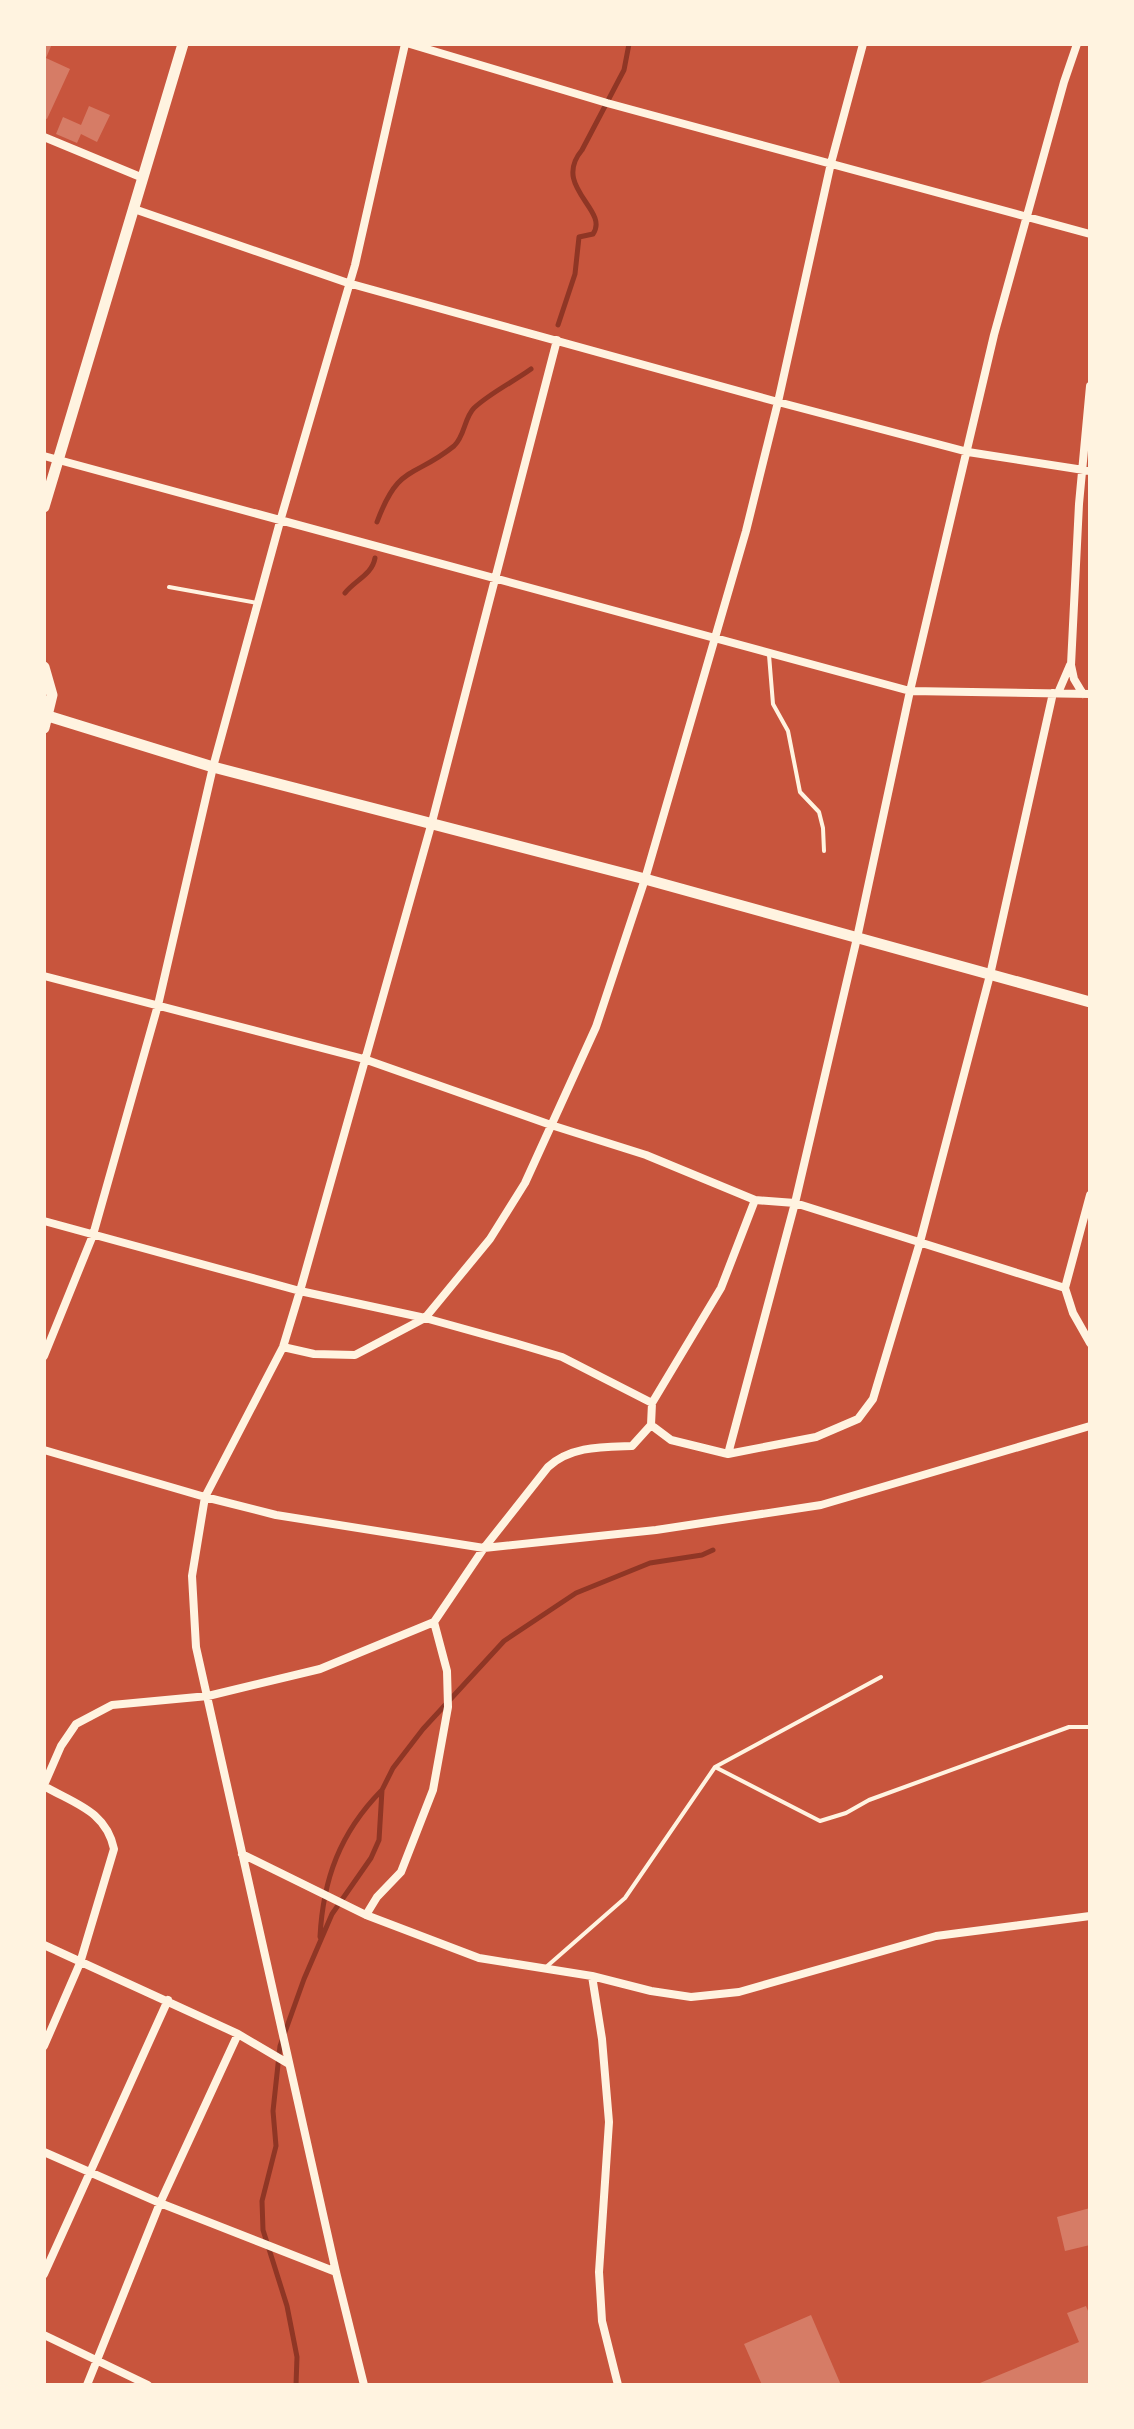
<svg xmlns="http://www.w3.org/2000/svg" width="1134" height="2429" font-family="'Libre Baskerville',serif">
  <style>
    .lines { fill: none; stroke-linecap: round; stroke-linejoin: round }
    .stream { stroke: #8f3625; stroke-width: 5 }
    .building { fill: #d67c66 }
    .service { stroke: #fff3e0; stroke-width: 4 }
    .minor { stroke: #fff3e0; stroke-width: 8 }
    .tertiary { stroke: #fff3e0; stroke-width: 11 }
  </style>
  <rect width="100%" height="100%" fill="#c8553d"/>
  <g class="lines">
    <!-- stream -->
    <path class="stream" d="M 558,325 L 575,274 L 579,237 L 593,234 C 610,210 551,187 582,150 L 624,70 L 629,44
      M 377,522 C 399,463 413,479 454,446 C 465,436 464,418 474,408 C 490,393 513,382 531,369
      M 345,593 C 355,580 372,575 375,558
      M 320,1937 C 323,1879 340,1833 381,1791
      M 296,2385 L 297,2357 L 287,2306 L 263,2230 L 262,2201 L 276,2146 L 273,2111 L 280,2046 L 304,1979 L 332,1914 L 371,1858 L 379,1840 L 382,1790 L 393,1768 L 423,1729 L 504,1641 L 576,1593 L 650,1563 L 702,1555 L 713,1550"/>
  </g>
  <!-- building -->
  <path class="building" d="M 44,44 L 52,44 L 46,58 L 70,69 L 47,119 L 44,118 Z
    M 89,106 L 110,115 L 97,142 L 81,134 L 77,143 L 56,134 L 63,117 L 81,125 Z
    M 1090,2208 L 1090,2245 L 1065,2251 L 1057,2217 Z
    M 1086,2306 L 1090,2316 L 1090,2385 L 975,2385 L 1079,2342 L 1067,2313 Z
    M 811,2315 L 841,2385 L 762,2385 L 744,2344 Z"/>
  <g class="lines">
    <!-- service -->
    <path class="service" d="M 169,587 L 257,603
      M 769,655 L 773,704 L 788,731 L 800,792 L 819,812 L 823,828 L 824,851
      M 715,1767 L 820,1821 L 846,1813 L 869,1800 L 1069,1727 L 1090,1727
      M 545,1968 L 625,1898 L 715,1767 L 881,1677"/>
    <!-- minor -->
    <path class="minor" d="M 410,44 L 607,103 L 1090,234
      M 44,137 L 143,178
      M 134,209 L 348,283 L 778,402 L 968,452 L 1090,471
      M 44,456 L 910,691 L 1090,694
      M 1058,693 L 1070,665
      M 1083,694 L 1074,679 L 1071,665 L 1079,504 L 1090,386
      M 44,976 L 364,1059 L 551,1125 L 646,1155 L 755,1200 L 795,1203 L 1065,1288
      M 1090,1195 L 1065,1288 L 1073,1313 L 1090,1343
      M 44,1221 L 300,1291 L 425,1318 L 515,1343 L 562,1357 L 652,1403 L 721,1288 L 755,1200
      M 283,1347 L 314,1354 L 355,1355 L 425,1318 L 490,1239 L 525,1183 L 596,1027 L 645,879 L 746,531 L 778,402 L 831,163 L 863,44
      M 44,1356 L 93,1235 L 158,1005 L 213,767 L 281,518 L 355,265 L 405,44
      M 652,1403 L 651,1425 L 671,1440 L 728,1454 L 816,1437 L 858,1419 L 873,1399 L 920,1242 L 990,975 L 1053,693
      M 44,1450 L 205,1497 L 276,1515 L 484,1548 L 656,1530 L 821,1505 L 1090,1426
      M 728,1454 L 795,1203 L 857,938 L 910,691 L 994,335 L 1064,82 L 1077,44
      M 44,1785 L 61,1746 L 76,1724 L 112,1705 L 208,1696 L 320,1669 L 434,1622 L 484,1548 L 548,1467 C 571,1446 602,1447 632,1446 L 651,1425
      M 44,1786 C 75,1804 106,1811 114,1849 L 80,1963 L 44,2046
      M 242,1854 L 366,1915 L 479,1958 L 592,1976 L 651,1991 L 691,1997 L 739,1992 L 936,1936 L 1090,1916
      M 366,1915 L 377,1897 L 401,1872 L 433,1790 L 448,1707 L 447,1671 L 434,1622
      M 44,1945 L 238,2034 L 289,2064
      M 592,1976 L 602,2039 L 609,2122 L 599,2272 L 602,2321 L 618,2385
      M 44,2152 L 160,2203 L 336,2272
      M 44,2274 L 168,2000
      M 44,2335 L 148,2385
      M 87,2385 L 160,2203 L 238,2034
      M 364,2385 L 336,2272 L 196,1647 L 192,1576 L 205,1497 L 283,1347 L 300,1291 L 432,822 L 557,340"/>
    <!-- tertiary -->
    <path class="tertiary" d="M 44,507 L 183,44
      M 44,667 L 52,695 L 44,728
      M 48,716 L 213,767 L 645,879 L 1090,1002"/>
  </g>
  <!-- border -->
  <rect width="1134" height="2429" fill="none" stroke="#fff3e0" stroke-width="92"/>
</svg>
